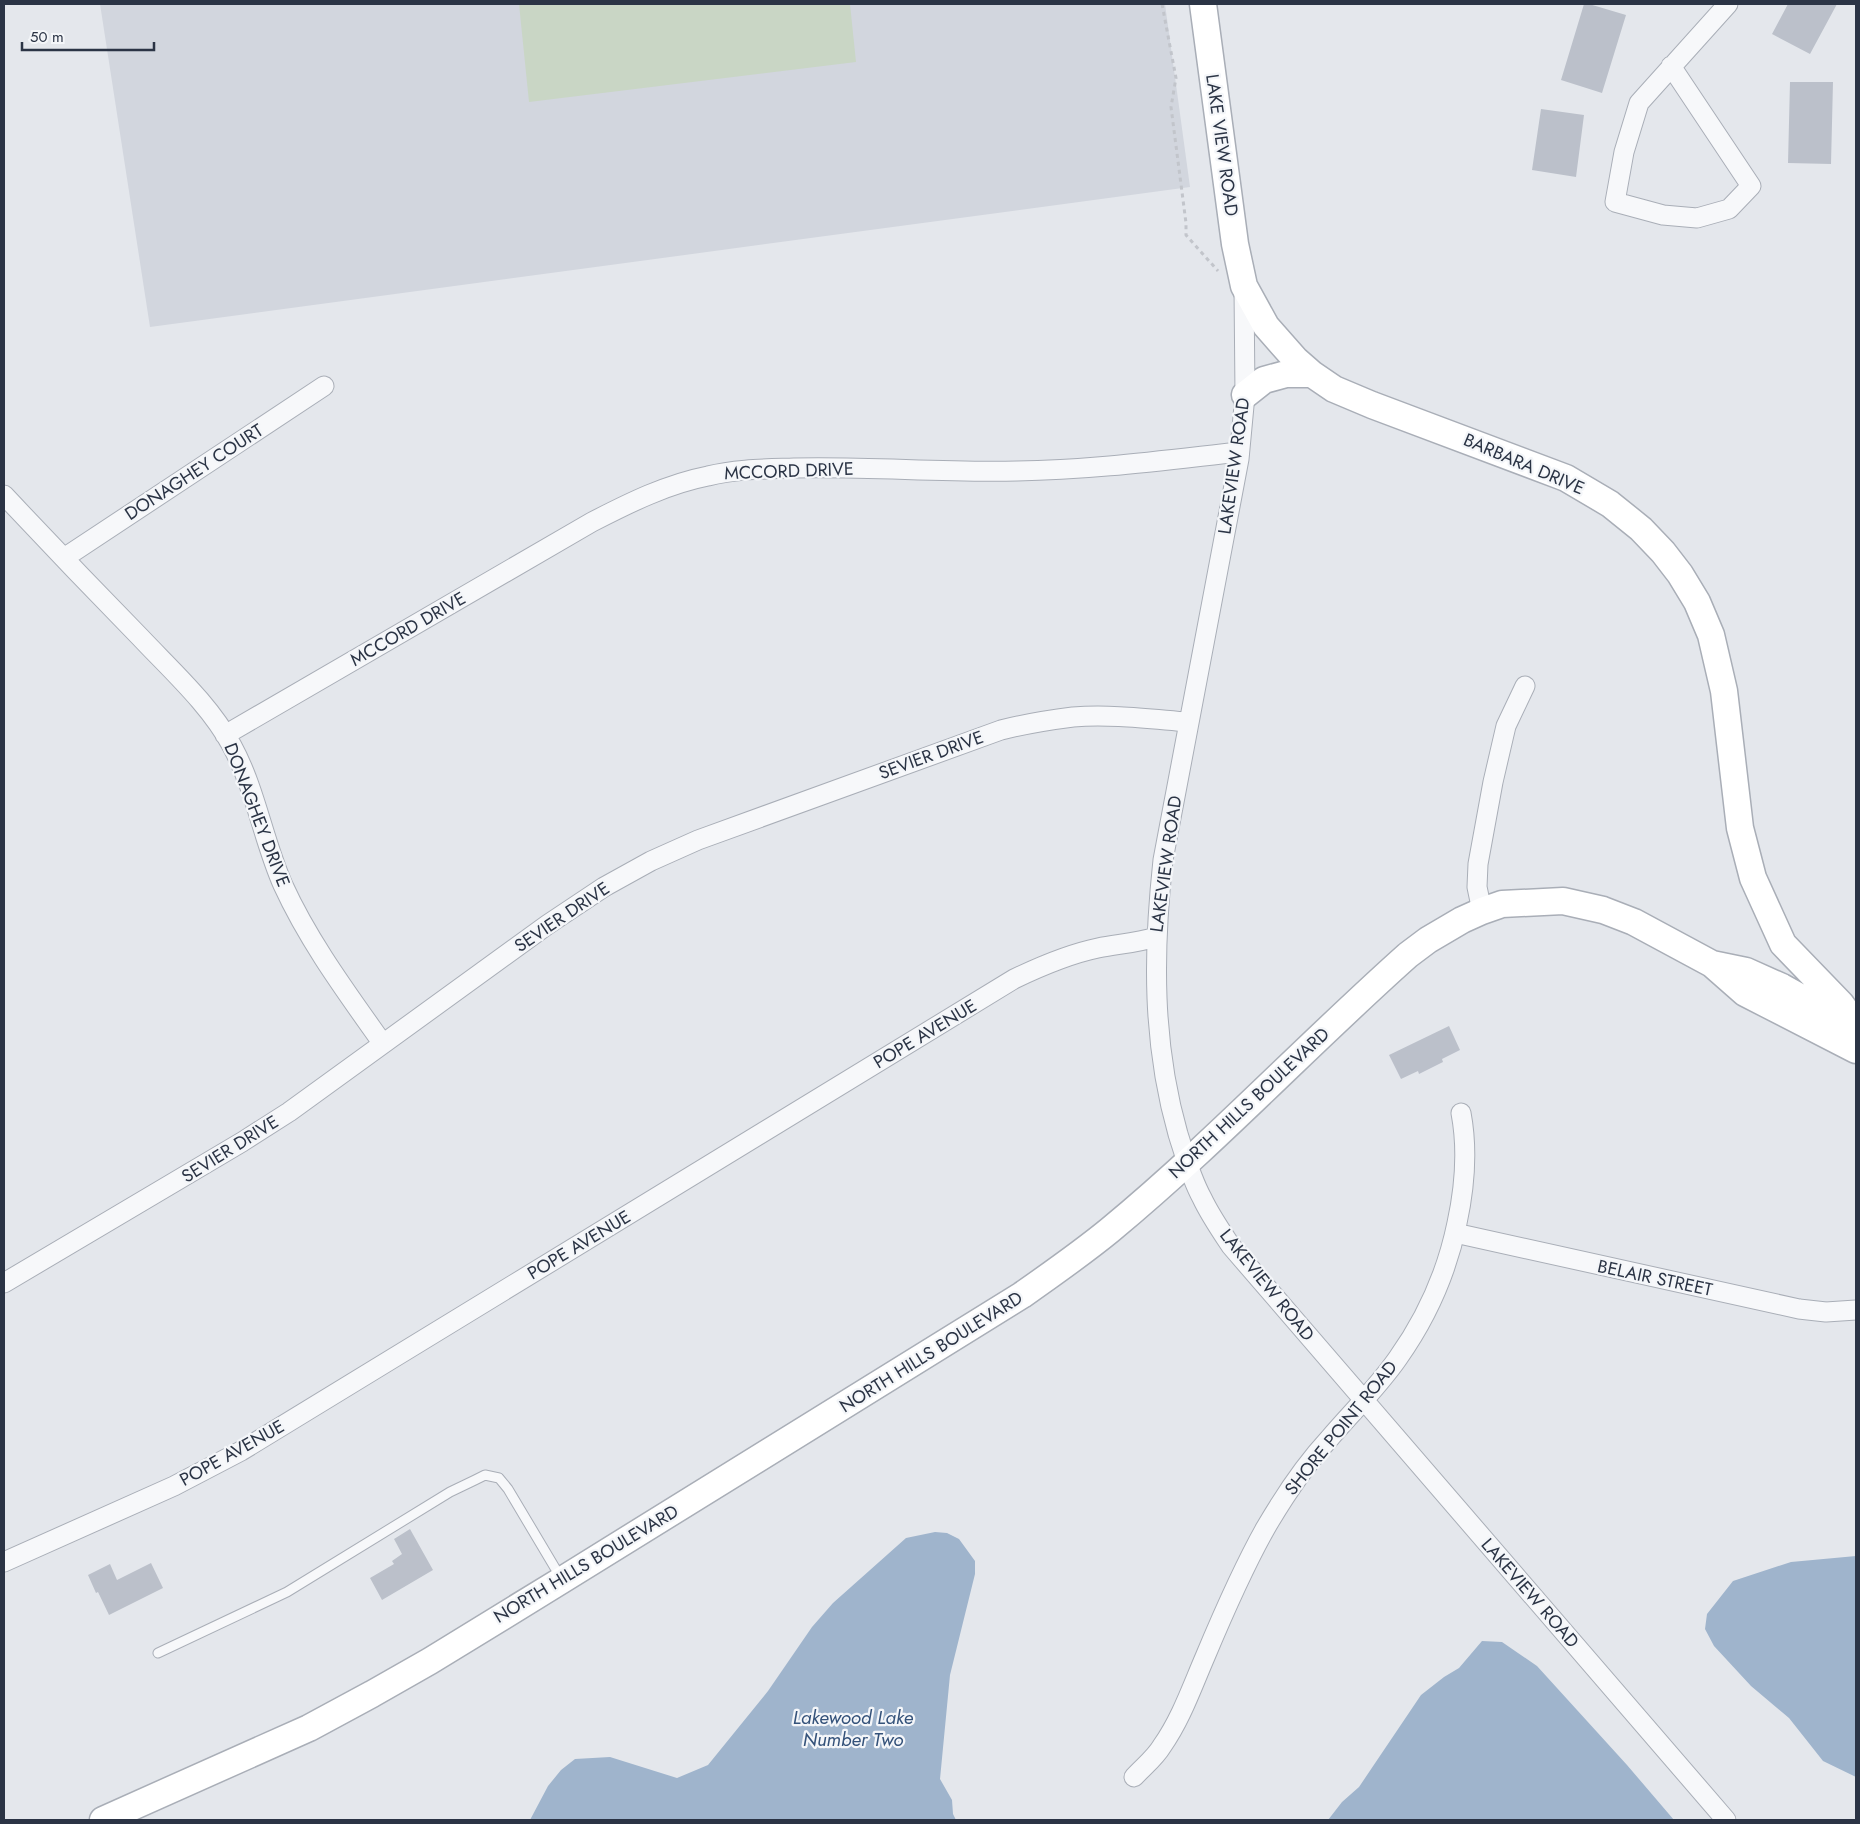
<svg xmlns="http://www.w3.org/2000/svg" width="1860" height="1824" font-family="Jost,sans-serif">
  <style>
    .built { fill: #d2d6de }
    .green { fill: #c9d6c5 }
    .water { fill: #9fb4cc }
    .building { fill: #bbc0ca }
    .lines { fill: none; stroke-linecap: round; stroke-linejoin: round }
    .lane-casing { stroke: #a9aeb7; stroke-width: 11 }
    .street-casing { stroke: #a9aeb7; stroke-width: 21 }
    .secondary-casing { stroke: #a9aeb7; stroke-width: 29 }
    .path { stroke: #c2c5cb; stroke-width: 3; stroke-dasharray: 4 4; stroke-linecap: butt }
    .lane { stroke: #f7f8fa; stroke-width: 9 }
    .street { stroke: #f7f8fa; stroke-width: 19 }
    .secondary { stroke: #fff; stroke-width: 26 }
    .labels { text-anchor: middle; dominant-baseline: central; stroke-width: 4.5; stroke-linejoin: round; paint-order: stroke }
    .street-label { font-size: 18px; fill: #2b3445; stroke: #f4f6f9 }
    .water-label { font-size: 19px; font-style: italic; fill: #34527a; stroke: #f4f6f9 }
  </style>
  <rect width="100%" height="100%" fill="#e4e7ec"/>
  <!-- built -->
  <path class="built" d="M 100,4 L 1165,4 L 1190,187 L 150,327 Z"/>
  <!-- green -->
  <path class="green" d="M 519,4 L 850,4 L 856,62 L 529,102 Z"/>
  <!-- water -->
  <path class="water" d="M 935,1532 L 947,1533 L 959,1539 L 975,1561 L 975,1574 L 950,1675 L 940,1779 L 952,1800 L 953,1814 L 956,1820 L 530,1820 L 548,1786 L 561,1770 L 575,1759 L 610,1757 L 677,1778 L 708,1765 L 768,1691 L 812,1627 L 833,1603 L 906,1538 Z
    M 1856,1556 L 1856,1777 L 1823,1761 L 1789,1718 L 1751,1686 L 1714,1646 L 1705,1629 L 1707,1614 L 1733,1581 L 1791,1562 Z
    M 1482,1641 L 1502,1642 L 1537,1666 L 1627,1765 L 1674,1820 L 1328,1820 L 1342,1802 L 1359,1787 L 1421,1695 L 1444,1677 L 1459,1668 Z"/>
  <!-- building -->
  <path class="building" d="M 1584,4 L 1589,4 L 1626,15 L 1602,93 L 1561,80 Z
    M 1788,4 L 1837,4 L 1810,54 L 1772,34 Z
    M 1790,82 L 1833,82 L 1831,164 L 1788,163 Z
    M 1541,109 L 1584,115 L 1576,177 L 1532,170 Z
    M 1449,1026 L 1460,1050 L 1442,1059 L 1443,1062 L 1419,1074 L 1418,1071 L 1401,1079 L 1389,1055 Z
    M 410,1529 L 433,1570 L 382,1600 L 370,1578 L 394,1564 L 392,1561 L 402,1554 L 394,1539 Z
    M 151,1563 L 163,1588 L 109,1615 L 98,1592 L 96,1593 L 88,1575 L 110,1564 L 117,1580 Z"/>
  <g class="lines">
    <!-- lane casing -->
    <g class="lane-casing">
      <path id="lane" d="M 158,1653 L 287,1592 L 450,1492 L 475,1480 L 485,1475 L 499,1478 L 508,1489 L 561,1578"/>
    </g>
    <!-- street casing -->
    <g class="street-casing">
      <path id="street" d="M 1671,66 L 1751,186 L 1729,209 L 1697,218 L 1663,215 L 1615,202 L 1624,152 L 1639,103 L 1728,4
        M 1244,288 L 1245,395 L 1239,459 L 1163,860 C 1153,953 1152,1043 1178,1134 C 1185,1156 1191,1178 1202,1198 C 1210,1215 1221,1231 1231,1246 L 1726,1820
        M 4,495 C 49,543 94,590 140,637 C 172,671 210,705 232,746 C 256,790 263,840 283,885 C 309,942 347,993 383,1044
        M 64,558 L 324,386
        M 225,735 L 592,522 C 629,503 667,484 708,476 C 736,469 765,469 794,468 C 868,466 943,473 1017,471 C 1092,470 1166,460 1239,452
        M 1482,911 L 1477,887 L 1478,864 L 1493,782 L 1506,726 L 1525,686
        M 1455,1233 L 1799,1309 L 1826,1312 L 1856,1310
        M 4,1283 L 242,1142 L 289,1112 L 547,925 L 604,887 L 651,861 L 698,840 L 1001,730 C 1025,724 1049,720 1073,717 C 1111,714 1150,719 1188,722
        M 4,1562 L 174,1486 L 241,1451 L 1014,979 C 1041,966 1069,954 1098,948 C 1118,944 1137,943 1156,937
        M 1134,1777 C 1143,1767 1155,1758 1162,1746 C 1181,1719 1192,1687 1205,1657 C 1223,1614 1242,1570 1265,1529 C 1283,1498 1304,1466 1329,1439 C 1352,1412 1378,1387 1398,1358 C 1427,1317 1447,1272 1457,1223 C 1465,1186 1468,1150 1461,1113"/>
    </g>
    <!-- secondary casing -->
    <g class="secondary-casing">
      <path id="secondary" d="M 1203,4 L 1235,244 L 1244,286 L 1266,326 L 1296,360 L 1312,374 L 1334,389 L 1372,405 L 1566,478 L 1610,504 L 1641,529 L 1663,552 L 1680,574 L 1697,602 L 1711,635 L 1724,691 L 1740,828 L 1753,878 L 1783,944 L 1841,1004 L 1856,1025
        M 1245,395 L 1264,380 L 1286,374 L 1312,374
        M 1712,964 L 1746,971 L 1782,987 L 1852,1026
        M 103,1820 L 309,1728 L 372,1694 L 430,1661 L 562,1580 L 1022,1295 C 1052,1274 1082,1253 1110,1230 C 1214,1144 1307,1045 1408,955 L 1428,940 L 1462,920 L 1482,911 L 1502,904 L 1563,901 L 1603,910 L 1634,922 L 1712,964 L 1745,993 L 1856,1050"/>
    </g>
    <!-- path -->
    <path class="path" d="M 1162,4 L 1176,78 L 1171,107 L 1186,223 L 1186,235 L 1218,271"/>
    <!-- lane -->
    <use href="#lane" class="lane"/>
    <!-- street -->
    <use href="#street" class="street"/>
    <!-- secondary -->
    <use href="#secondary" class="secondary"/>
  </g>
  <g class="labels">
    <!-- street labels -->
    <g class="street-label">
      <text transform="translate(1222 145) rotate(82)">LAKE VIEW ROAD</text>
      <text transform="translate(1524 464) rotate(23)">BARBARA DRIVE</text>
      <text transform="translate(1234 466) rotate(-82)">LAKEVIEW ROAD</text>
      <text transform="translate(789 471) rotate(-2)">MCCORD DRIVE</text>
      <text transform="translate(194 472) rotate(-33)">DONAGHEY COURT</text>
      <text transform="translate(408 629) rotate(-30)">MCCORD DRIVE</text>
      <text transform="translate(931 755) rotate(-20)">SEVIER DRIVE</text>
      <text transform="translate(257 815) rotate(69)">DONAGHEY DRIVE</text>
      <text transform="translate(1166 864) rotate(-82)">LAKEVIEW ROAD</text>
      <text transform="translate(562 917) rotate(-34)">SEVIER DRIVE</text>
      <text transform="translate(925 1034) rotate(-31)">POPE AVENUE</text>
      <text transform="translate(1249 1103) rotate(-43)">NORTH HILLS BOULEVARD</text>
      <text transform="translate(230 1149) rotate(-32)">SEVIER DRIVE</text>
      <text transform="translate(579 1245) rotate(-31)">POPE AVENUE</text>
      <text transform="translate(1655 1278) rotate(12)">BELAIR STREET</text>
      <text transform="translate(1267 1285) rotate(51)">LAKEVIEW ROAD</text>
      <text transform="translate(931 1352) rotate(-32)">NORTH HILLS BOULEVARD</text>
      <text transform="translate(1341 1428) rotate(-51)">SHORE POINT ROAD</text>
      <text transform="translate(232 1453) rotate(-29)">POPE AVENUE</text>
      <text transform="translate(586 1564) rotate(-31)">NORTH HILLS BOULEVARD</text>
      <text transform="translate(1530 1593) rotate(49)">LAKEVIEW ROAD</text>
    </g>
    <!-- water labels -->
    <g class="water-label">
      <text x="853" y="1717">Lakewood Lake<tspan x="853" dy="22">Number Two</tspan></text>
    </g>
  </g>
  <!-- border -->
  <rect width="1860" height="1824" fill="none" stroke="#2b3445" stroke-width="10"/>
  <!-- scale -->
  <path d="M22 42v8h132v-8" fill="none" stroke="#2b3445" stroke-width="2.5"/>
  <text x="30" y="42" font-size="15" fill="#2b3445" stroke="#f4f6f9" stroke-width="4" paint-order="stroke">50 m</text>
</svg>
